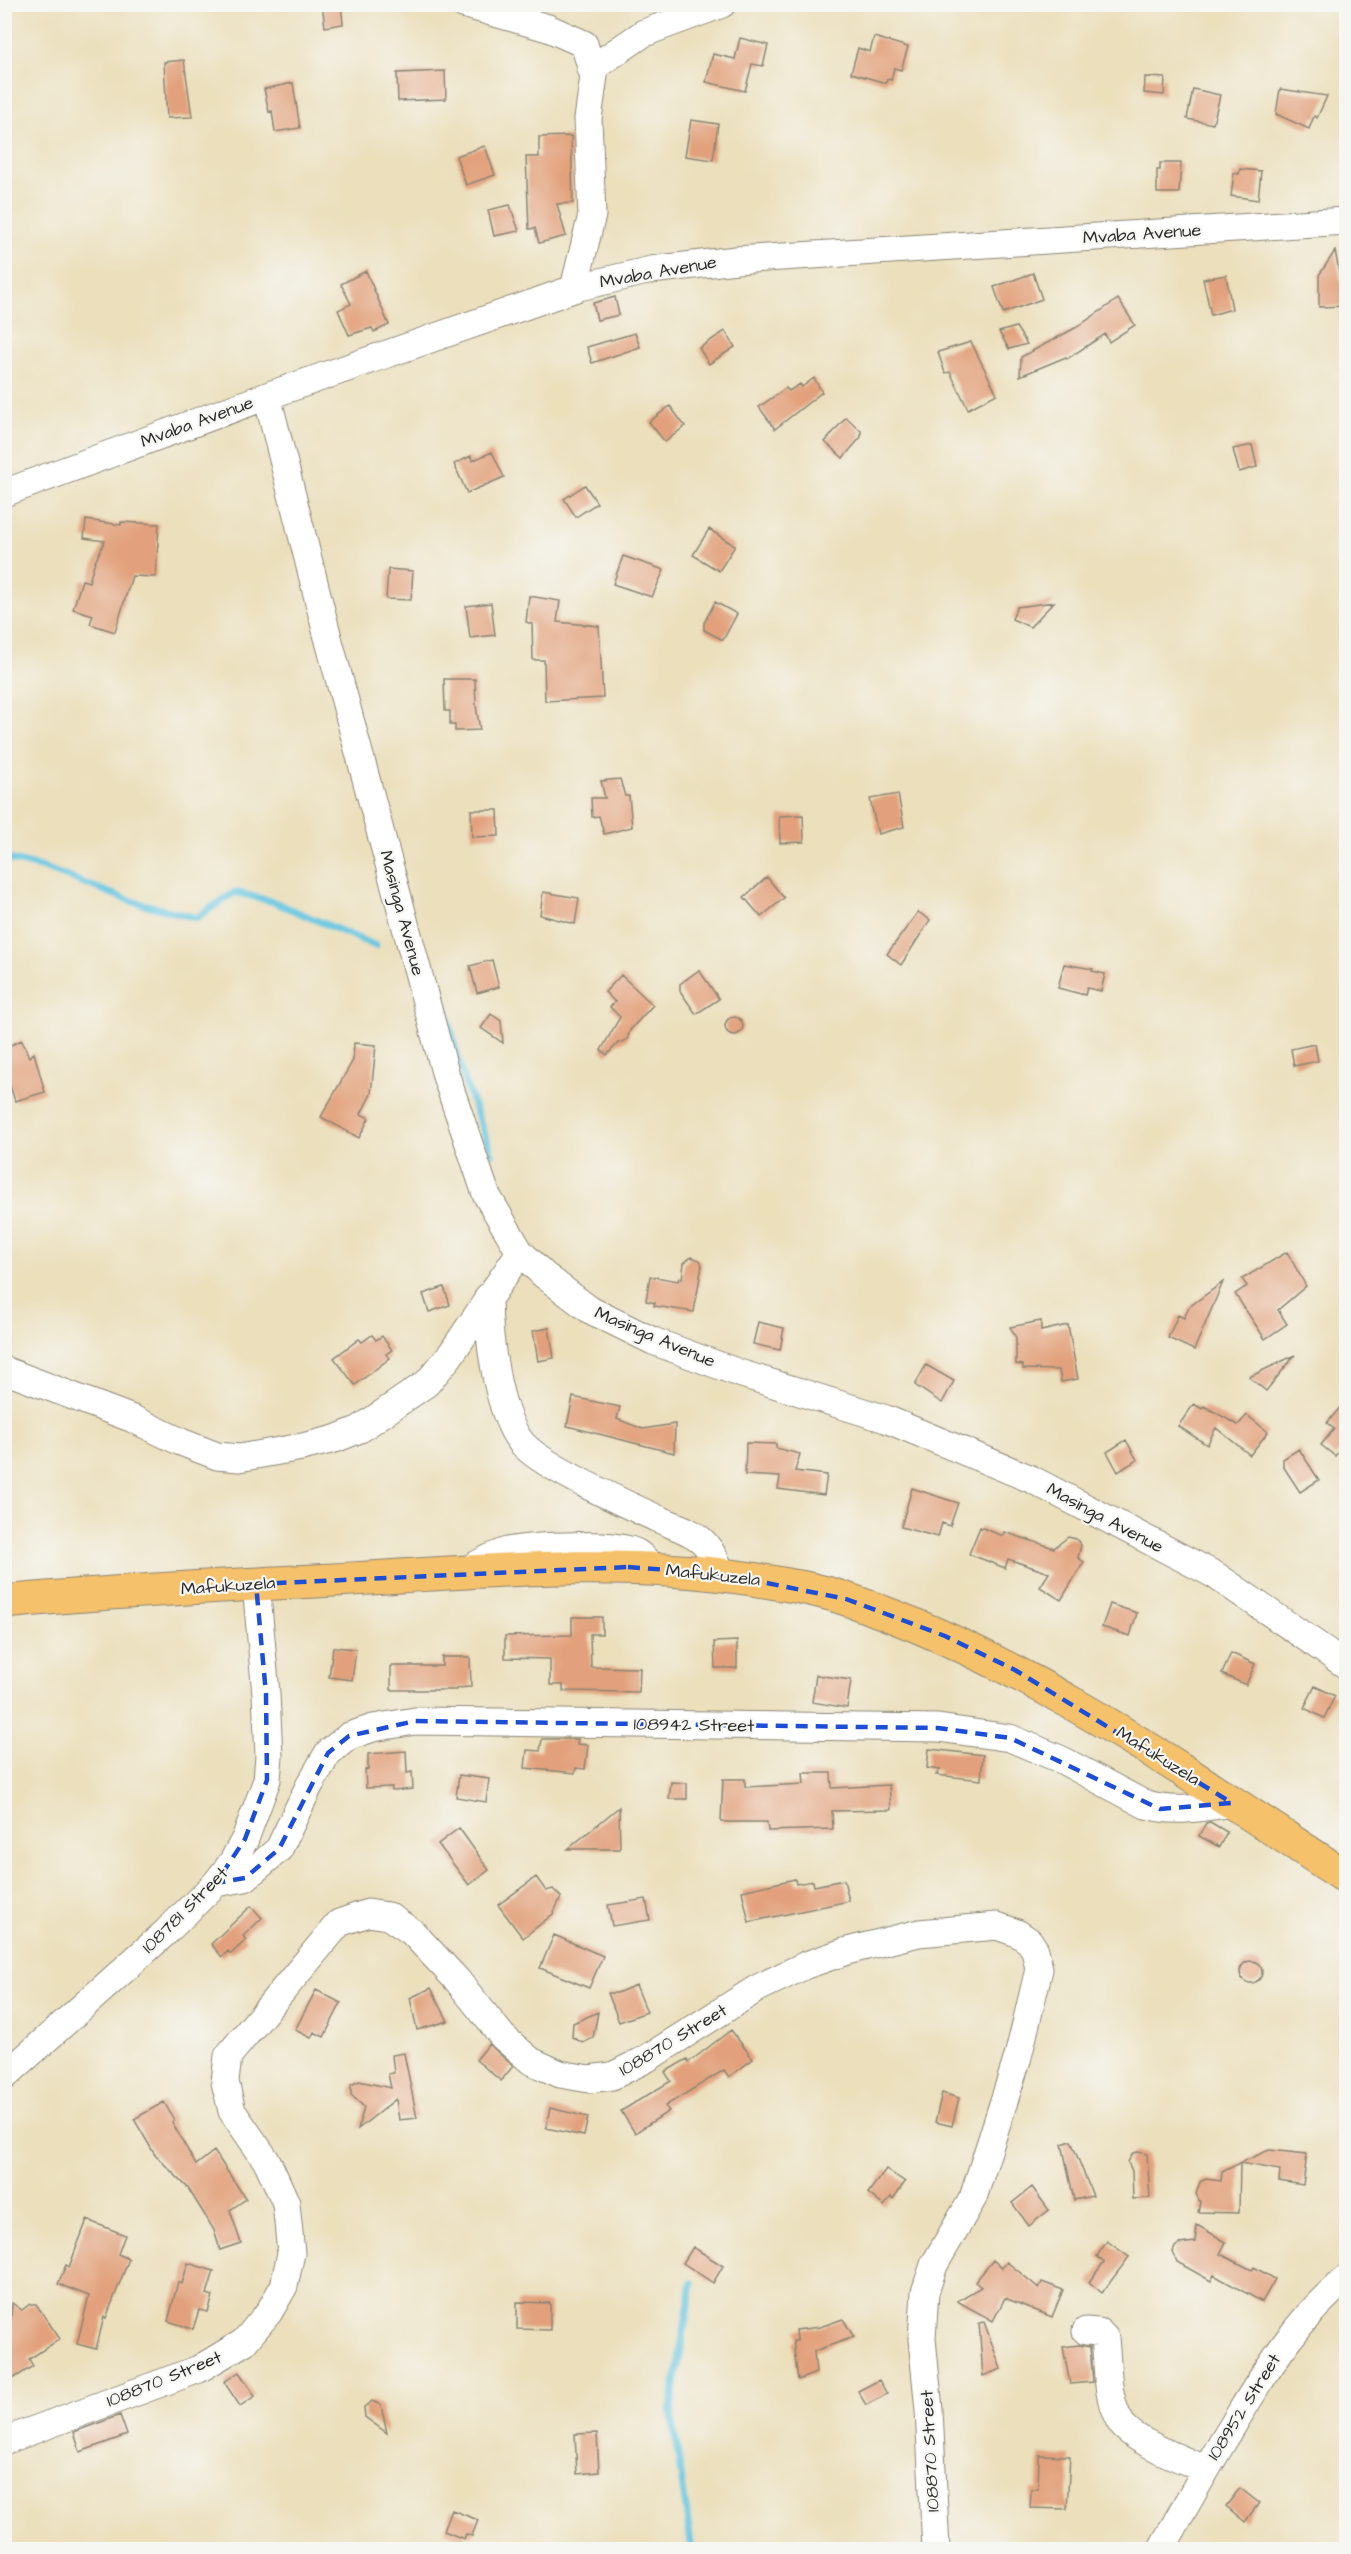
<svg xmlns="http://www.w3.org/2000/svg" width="1351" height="2554" font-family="'Architects Daughter',sans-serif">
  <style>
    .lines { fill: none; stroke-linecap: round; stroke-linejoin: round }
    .stream { stroke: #61c4df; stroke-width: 7 }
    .building { fill: #e2a17c }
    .minor-casing { stroke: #8b8574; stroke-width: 29 }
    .major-casing { stroke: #8b8574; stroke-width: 35 }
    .minor { stroke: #fff; stroke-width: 27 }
    .major { stroke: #f5c16b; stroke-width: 33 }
    .marked { fill: none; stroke: #1d4ed8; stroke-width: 4.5; stroke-dasharray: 12 8; stroke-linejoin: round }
    .labels { text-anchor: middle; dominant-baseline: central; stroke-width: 4.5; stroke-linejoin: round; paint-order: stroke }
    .street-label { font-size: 18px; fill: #2b2b2b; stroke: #f6f6f2 }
  </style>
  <rect width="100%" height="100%" fill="#f6f6f2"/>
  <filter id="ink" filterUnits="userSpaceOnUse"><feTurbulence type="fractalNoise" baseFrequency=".0167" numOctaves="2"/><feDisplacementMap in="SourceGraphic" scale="12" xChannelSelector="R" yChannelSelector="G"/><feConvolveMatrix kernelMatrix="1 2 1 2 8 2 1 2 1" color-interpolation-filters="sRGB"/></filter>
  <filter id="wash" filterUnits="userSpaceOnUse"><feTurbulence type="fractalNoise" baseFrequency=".008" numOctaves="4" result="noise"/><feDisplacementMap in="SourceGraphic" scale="24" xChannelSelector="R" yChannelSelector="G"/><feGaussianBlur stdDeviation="1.35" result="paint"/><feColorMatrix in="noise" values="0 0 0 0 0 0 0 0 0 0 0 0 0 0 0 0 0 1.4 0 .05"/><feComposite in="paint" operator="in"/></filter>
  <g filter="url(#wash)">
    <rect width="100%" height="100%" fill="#ebdfbc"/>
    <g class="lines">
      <!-- stream -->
      <path class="stream" d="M 4,858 L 44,868 L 131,901 L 196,918 L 235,892 L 274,902 L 376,946
        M 428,967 L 441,988 L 462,1074 L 492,1154
        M 692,2550 L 671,2408 L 692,2283"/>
    </g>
    <g id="blocks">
      <!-- building -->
      <path class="building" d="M 322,4 L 341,4 L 343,24 L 325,27 Z
        M 874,37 L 908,47 L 901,70 L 894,68 L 891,80 L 887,79 L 886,83 L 851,73 L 858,48 L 870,52 Z
        M 740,38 L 768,45 L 763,66 L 752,64 L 745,91 L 706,82 L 713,54 L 735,59 Z
        M 184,60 L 192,117 L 167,118 L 164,62 Z
        M 445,71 L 446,99 L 398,101 L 397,73 Z
        M 1145,77 L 1165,78 L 1164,95 L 1144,93 Z
        M 293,83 L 300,128 L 275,132 L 272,111 L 269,112 L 264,89 Z
        M 1193,89 L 1220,95 L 1213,124 L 1187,119 Z
        M 1280,89 L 1327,96 L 1317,118 L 1314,116 L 1309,129 L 1276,114 Z
        M 691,120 L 718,124 L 713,160 L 685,156 Z
        M 571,136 L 573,203 L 557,204 L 566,236 L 539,243 L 535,228 L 529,229 L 526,157 L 539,157 L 539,137 Z
        M 485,146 L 495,175 L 466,185 L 456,156 Z
        M 1160,163 L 1181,163 L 1179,193 L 1157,193 L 1157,170 L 1160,170 Z
        M 1240,169 L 1261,171 L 1258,200 L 1231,196 L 1234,173 L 1239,174 Z
        M 510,205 L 519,231 L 494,236 L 488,210 Z
        M 1335,251 L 1341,281 L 1346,281 L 1346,306 L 1319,307 L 1319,275 Z
        M 366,271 L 389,325 L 374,332 L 372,328 L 349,335 L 338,310 L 351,304 L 341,284 Z
        M 1033,273 L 1042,299 L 1003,313 L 994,287 Z
        M 1226,275 L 1232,309 L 1211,315 L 1203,279 Z
        M 615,297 L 619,315 L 597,320 L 593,303 Z
        M 1118,299 L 1135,325 L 1109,342 L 1105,334 L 1067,359 L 1066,357 L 1020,376 L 1021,357 L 1077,327 Z
        M 1016,327 L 1027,344 L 1009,349 L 999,332 Z
        M 725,331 L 735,347 L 709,364 L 699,348 Z
        M 635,333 L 640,347 L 592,363 L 587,347 Z
        M 971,342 L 997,394 L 968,409 L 950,372 L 945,373 L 938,352 Z
        M 814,378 L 822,392 L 775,429 L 759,407 L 786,388 L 789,391 L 800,384 L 802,387 Z
        M 670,406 L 685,426 L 665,442 L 649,422 Z
        M 846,417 L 861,431 L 861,437 L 843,458 L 825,442 Z
        M 1252,445 L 1257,467 L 1239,472 L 1233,449 Z
        M 492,452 L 504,477 L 467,493 L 454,464 L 471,456 L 472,461 Z
        M 585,485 L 597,503 L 576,517 L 564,499 Z
        M 86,520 L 121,525 L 121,522 L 159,524 L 156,577 L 132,576 L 115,632 L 90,624 L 93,615 L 73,609 L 82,580 L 89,582 L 94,564 L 105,541 L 84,538 Z
        M 709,529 L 735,546 L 719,571 L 693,555 Z
        M 623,556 L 664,570 L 652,597 L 613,584 Z
        M 388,569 L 413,571 L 411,600 L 386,599 Z
        M 529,596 L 560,601 L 557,622 L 599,626 L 603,698 L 545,701 L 544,660 L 533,660 L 532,624 L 526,622 Z
        M 715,602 L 737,614 L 723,640 L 704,630 L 704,623 Z
        M 1054,602 L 1030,627 L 1012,619 L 1017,607 Z
        M 491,603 L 495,635 L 470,638 L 466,606 Z
        M 444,679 L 475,679 L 476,706 L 480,730 L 455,731 L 455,725 L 450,725 L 450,711 L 445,711 Z
        M 620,779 L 625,796 L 629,796 L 632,827 L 604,834 L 599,816 L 592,817 L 591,798 L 605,798 L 601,781 Z
        M 898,794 L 904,827 L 878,834 L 870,799 Z
        M 471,810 L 498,810 L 499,836 L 472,837 Z
        M 803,815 L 804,842 L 780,843 L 779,816 Z
        M 767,877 L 784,898 L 761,917 L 744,897 Z
        M 543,892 L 579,898 L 575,924 L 540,915 Z
        M 918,912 L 930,920 L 901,965 L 887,954 Z
        M 492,960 L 499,987 L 477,993 L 470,966 Z
        M 1064,964 L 1093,969 L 1092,971 L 1105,974 L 1101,991 L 1087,988 L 1085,995 L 1058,988 Z
        M 699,970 L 719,999 L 696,1014 L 680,991 L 680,984 Z
        M 621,975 L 653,1005 L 630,1030 L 627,1040 L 618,1043 L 607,1055 L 601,1050 L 620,1017 L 610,1007 L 615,1002 L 605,992 Z
        M 491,1014 L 501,1021 L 503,1043 L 481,1028 Z
        M725 1026a9 9 0 1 1 18 0a9 9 0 1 1-18 0Z
        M 22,1040 L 29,1057 L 34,1053 L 45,1092 L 15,1101 L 4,1067 L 4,1048 Z
        M 354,1043 L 376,1045 L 371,1094 L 361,1114 L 369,1118 L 359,1138 L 321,1117 L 353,1060 Z
        M 1315,1044 L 1318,1061 L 1294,1066 L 1291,1049 Z
        M 1287,1252 L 1306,1286 L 1278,1310 L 1287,1324 L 1265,1339 L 1235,1294 L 1247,1286 L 1242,1279 Z
        M 691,1257 L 700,1260 L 702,1265 L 694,1312 L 654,1306 L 655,1303 L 646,1301 L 650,1276 L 678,1281 L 679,1278 L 682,1279 L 684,1263 Z
        M 1223,1282 L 1194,1350 L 1168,1338 L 1178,1315 L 1184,1318 L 1189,1307 Z
        M 444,1287 L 450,1305 L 429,1312 L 423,1294 Z
        M 1041,1321 L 1041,1331 L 1068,1325 L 1078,1379 L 1061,1382 L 1059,1370 L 1023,1369 L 1023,1365 L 1016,1364 L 1016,1338 L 1010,1327 Z
        M 758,1322 L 784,1328 L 780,1350 L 753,1344 Z
        M 549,1328 L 554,1358 L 538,1361 L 533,1331 Z
        M 372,1335 L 376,1340 L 382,1336 L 392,1350 L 386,1354 L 390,1358 L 355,1385 L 334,1358 L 359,1339 L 362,1342 Z
        M 1295,1355 L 1266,1391 L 1249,1377 Z
        M 926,1365 L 954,1381 L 942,1403 L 915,1385 Z
        M 573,1397 L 620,1407 L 617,1419 L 643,1429 L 675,1424 L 674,1453 L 567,1426 Z
        M 1347,1399 L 1347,1442 L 1335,1456 L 1321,1445 L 1334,1429 L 1327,1423 Z
        M 1194,1404 L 1202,1409 L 1204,1406 L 1238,1425 L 1247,1415 L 1268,1432 L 1250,1455 L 1216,1428 L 1207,1445 L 1178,1426 Z
        M 1126,1440 L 1137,1460 L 1118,1472 L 1107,1452 Z
        M 746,1443 L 776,1444 L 776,1448 L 800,1454 L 795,1471 L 827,1475 L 824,1495 L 778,1489 L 780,1477 L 745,1475 Z
        M 1299,1449 L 1319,1480 L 1300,1492 L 1283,1466 L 1283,1459 Z
        M 912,1488 L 958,1503 L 950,1526 L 942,1523 L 938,1537 L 901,1527 Z
        M 980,1527 L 1003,1536 L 1004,1532 L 1054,1548 L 1068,1537 L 1076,1539 L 1081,1545 L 1078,1558 L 1084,1562 L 1061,1600 L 1040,1587 L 1049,1573 L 1008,1559 L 1005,1568 L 969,1554 Z
        M 1110,1604 L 1137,1613 L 1130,1636 L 1102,1627 Z
        M 572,1617 L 602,1617 L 602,1634 L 590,1634 L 591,1667 L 640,1668 L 639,1692 L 563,1691 L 563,1685 L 550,1685 L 550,1659 L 505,1658 L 505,1636 L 572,1635 Z
        M 737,1641 L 737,1668 L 715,1668 L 714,1642 Z
        M 333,1647 L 356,1649 L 352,1680 L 329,1677 Z
        M 1231,1653 L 1255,1664 L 1246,1685 L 1222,1674 Z
        M 442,1657 L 470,1657 L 471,1687 L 456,1688 L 456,1690 L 391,1690 L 391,1666 L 442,1666 Z
        M 816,1675 L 851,1680 L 847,1708 L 812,1702 Z
        M 1315,1686 L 1335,1696 L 1324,1718 L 1304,1708 Z
        M 542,1739 L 578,1739 L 577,1744 L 588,1745 L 585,1769 L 576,1768 L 575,1773 L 525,1768 L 527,1750 L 540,1751 Z
        M 929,1749 L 983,1755 L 981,1780 L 936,1775 L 940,1770 L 927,1768 Z
        M 406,1751 L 407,1773 L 412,1772 L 413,1789 L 392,1791 L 392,1787 L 366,1788 L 365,1770 L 368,1769 L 368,1754 Z
        M 803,1773 L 831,1773 L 832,1788 L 889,1785 L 891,1810 L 832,1811 L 833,1829 L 768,1831 L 767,1822 L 721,1822 L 723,1779 L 745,1779 L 745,1787 L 804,1784 Z
        M 459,1775 L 489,1779 L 486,1802 L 456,1797 Z
        M 671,1782 L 687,1783 L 687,1799 L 669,1799 Z
        M 619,1807 L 620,1849 L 568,1849 L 591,1830 Z
        M 1210,1822 L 1227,1832 L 1219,1847 L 1199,1836 L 1206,1823 Z
        M 459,1828 L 489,1870 L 469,1885 L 438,1844 Z
        M 536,1877 L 546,1891 L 553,1889 L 561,1897 L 553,1914 L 523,1938 L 498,1905 Z
        M 795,1879 L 796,1884 L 813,1881 L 814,1886 L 844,1880 L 849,1901 L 749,1922 L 742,1891 Z
        M 646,1899 L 650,1920 L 612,1926 L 608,1905 Z
        M 251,1906 L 262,1918 L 243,1936 L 246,1940 L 231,1954 L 228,1951 L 222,1957 L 211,1944 Z
        M 554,1935 L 603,1956 L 589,1988 L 540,1968 Z
        M1240 1972a11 11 0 1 1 22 0a11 11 0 1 1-22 0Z
        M 636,1985 L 647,2012 L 619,2022 L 608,1993 L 617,1993 Z
        M 431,1988 L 448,2021 L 417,2030 L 410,1998 Z
        M 316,1990 L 341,2003 L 324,2037 L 314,2032 L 311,2038 L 295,2030 Z
        M 598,2012 L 593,2038 L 583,2043 L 572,2037 L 573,2023 Z
        M 731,2030 L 753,2059 L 729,2077 L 724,2070 L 665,2106 L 669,2111 L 635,2133 L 621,2111 L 671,2081 L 665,2072 L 687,2059 L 689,2062 Z
        M 489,2044 L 513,2066 L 501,2081 L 476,2060 Z
        M 404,2053 L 417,2118 L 399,2120 L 396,2099 L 358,2129 L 364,2107 L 351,2095 L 351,2085 L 359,2081 L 391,2088 L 388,2074 L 394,2073 L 392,2055 Z
        M 942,2093 L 959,2098 L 952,2126 L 935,2122 Z
        M 164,2102 L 174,2120 L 172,2122 L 196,2165 L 214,2151 L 246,2199 L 230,2210 L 241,2243 L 220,2250 L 214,2230 L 188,2188 L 155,2155 L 134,2119 Z
        M 550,2108 L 588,2117 L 584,2136 L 546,2128 Z
        M 1071,2141 L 1093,2196 L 1074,2200 L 1062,2144 Z
        M 1269,2150 L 1307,2154 L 1303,2185 L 1279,2181 L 1280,2170 L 1240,2163 Z
        M 1138,2152 L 1147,2154 L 1150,2198 L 1133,2199 L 1132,2171 L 1128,2162 L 1133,2153 Z
        M 1240,2163 L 1239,2213 L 1198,2212 L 1200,2202 L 1196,2194 L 1200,2182 L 1206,2179 L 1221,2181 L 1222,2172 Z
        M 886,2169 L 905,2182 L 893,2199 L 891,2197 L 884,2206 L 868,2193 Z
        M 1032,2187 L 1049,2210 L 1029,2226 L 1012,2203 Z
        M 87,2220 L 125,2235 L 118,2254 L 129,2259 L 106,2318 L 104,2317 L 96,2349 L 77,2344 L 89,2296 L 58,2284 L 66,2265 L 69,2267 Z
        M 1197,2225 L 1226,2242 L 1220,2254 L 1252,2270 L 1254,2267 L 1275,2279 L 1262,2302 L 1214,2275 L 1211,2281 L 1177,2262 L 1173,2252 L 1175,2247 L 1179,2244 L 1195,2242 Z
        M 1107,2241 L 1129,2257 L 1102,2293 L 1089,2282 L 1104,2262 L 1097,2256 Z
        M 693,2247 L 723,2266 L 713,2283 L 683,2263 Z
        M 993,2260 L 1002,2268 L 1007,2262 L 1039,2288 L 1042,2282 L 1063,2290 L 1052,2317 L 1005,2298 L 993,2321 L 957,2301 L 981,2287 L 975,2282 Z
        M 188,2263 L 214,2271 L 207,2294 L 213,2296 L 208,2312 L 199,2310 L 193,2329 L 168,2321 L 178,2282 L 182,2284 Z
        M 517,2302 L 550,2303 L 550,2330 L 517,2329 Z
        M 12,2303 L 22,2310 L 30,2304 L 36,2304 L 60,2339 L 29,2359 L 33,2366 L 13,2379 L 4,2364 L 4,2321 L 11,2317 Z
        M 843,2319 L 854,2337 L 814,2351 L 816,2373 L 798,2380 L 793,2341 L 797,2341 L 796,2330 L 820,2327 Z
        M 984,2322 L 1001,2369 L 983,2376 L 979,2323 Z
        M 1079,2345 L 1090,2347 L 1093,2382 L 1070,2384 L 1063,2347 Z
        M 239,2372 L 255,2396 L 240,2406 L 224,2382 Z
        M 879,2380 L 887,2394 L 866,2405 L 858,2391 Z
        M 372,2401 L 381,2405 L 387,2433 L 365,2417 L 364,2407 Z
        M 120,2415 L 127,2435 L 80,2452 L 74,2432 Z
        M 597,2433 L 599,2472 L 577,2474 L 575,2434 Z
        M 1039,2455 L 1070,2456 L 1067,2509 L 1030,2508 L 1031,2489 L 1038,2489 Z
        M 1240,2488 L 1259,2503 L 1245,2522 L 1226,2506 Z
        M 452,2510 L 478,2520 L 472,2536 L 466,2534 L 464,2539 L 444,2531 Z"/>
    </g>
  </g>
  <g filter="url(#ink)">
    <use href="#blocks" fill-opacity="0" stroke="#8b8574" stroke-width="1.5"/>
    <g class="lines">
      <!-- minor casing -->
      <g class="minor-casing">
        <path id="minor" d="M 463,4 L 548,28 L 584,44 L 594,76 L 588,119 L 592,215 L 574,288
          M 591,69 L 644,33 L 722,4
          M 267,396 L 326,630 L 446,1076 L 486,1194 L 520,1252 L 544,1275 L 590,1310 L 653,1341 L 739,1373 L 886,1419 L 1031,1479 L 1215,1575 L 1346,1665
          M 4,493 L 267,396 L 579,287 L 651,270 L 736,260 L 1346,221
          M 488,1297 C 488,1336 497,1412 521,1442 C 540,1466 626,1504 656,1518 C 694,1534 705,1533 722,1574
          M 4,1370 L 133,1419 L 181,1442 L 217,1456 L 239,1458 L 302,1447 L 335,1439 L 360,1429 L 427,1383 L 449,1357 L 520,1252
          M 469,1569 C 481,1562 494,1555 507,1551 C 531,1546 618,1541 637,1553 C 643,1556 649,1564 654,1569
          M 216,1883 L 245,1878 L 279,1849 L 309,1786 L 328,1753 L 349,1736 L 373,1728 L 415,1721 L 938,1728 L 1010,1738 L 1062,1760 L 1146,1805 C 1175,1813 1202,1808 1232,1803
          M 4,2077 L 166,1932 L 216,1883 L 233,1861 L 245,1839 L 267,1780 L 269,1756 L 266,1694 L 256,1584
          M 1086,2331 L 1099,2332 L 1105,2338 C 1108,2365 1106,2399 1121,2423 C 1133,2441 1185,2461 1206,2469
          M 4,2441 L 199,2369 L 244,2342 L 269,2312 L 284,2286 L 291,2253 L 286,2203 L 268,2163 L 232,2111 L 225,2082 L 228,2056 L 339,1923 L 368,1913 L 388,1916 L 412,1932 L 457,1980 L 503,2037 L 531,2061 L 560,2074 L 589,2079 L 612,2076 L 646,2059 L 758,1988 L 806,1965 L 847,1951 L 919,1933 L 997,1926 L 1017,1933 L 1029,1941 L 1035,1950 L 1039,1969 L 1018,2057 L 973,2198 L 934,2265 L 925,2292 L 922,2339 L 929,2410 L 936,2550
          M 1161,2550 C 1186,2504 1212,2459 1239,2415 C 1270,2364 1300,2316 1346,2279"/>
      </g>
      <!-- major casing -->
      <g class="major-casing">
        <path id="major" d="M 4,1602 C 125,1590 247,1585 368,1578 C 495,1570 625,1559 752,1579 C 784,1584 818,1589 849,1600 C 1030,1662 1188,1774 1346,1877"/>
      </g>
      <!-- minor -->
      <use href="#minor" class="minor"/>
      <!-- major -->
      <use href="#major" class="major"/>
    </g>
  </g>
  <!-- marked area -->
  <path class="marked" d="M 628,1567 L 722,1574 L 846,1599 L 945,1636 L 1015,1670 L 1232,1803 L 1160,1809 L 1010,1738 L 938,1728 L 415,1721 L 349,1736 L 328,1753 L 279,1849 L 245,1878 L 216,1883 L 245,1839 L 267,1780 L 266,1694 L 256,1584 Z"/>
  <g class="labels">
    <!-- street labels -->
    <g class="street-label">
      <text transform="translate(1142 234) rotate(-4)">Mvaba Avenue</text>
      <text transform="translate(658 272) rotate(-10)">Mvaba Avenue</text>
      <text transform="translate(197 422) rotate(-20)">Mvaba Avenue</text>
      <text transform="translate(402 913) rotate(75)">Masinga Avenue</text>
      <text transform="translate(655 1337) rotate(23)">Masinga Avenue</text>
      <text transform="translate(1105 1518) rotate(28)">Masinga Avenue</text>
      <text transform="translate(713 1575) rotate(6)">Mafukuzela</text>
      <text transform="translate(228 1586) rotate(-4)">Mafukuzela</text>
      <text transform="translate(694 1725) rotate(1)">108942 Street</text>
      <text transform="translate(1158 1756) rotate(32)">Mafukuzela</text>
      <text transform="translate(185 1910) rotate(-45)">108781 Street</text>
      <text transform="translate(673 2040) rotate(-31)">108870 Street</text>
      <text transform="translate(164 2379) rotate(-22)">108870 Street</text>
      <text transform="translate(1244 2407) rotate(-58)">108952 Street</text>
      <text transform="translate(930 2451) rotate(-93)">108870 Street</text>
    </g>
  </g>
  <!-- margin -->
  <rect width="1351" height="2554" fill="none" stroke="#f6f6f2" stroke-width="24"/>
</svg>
